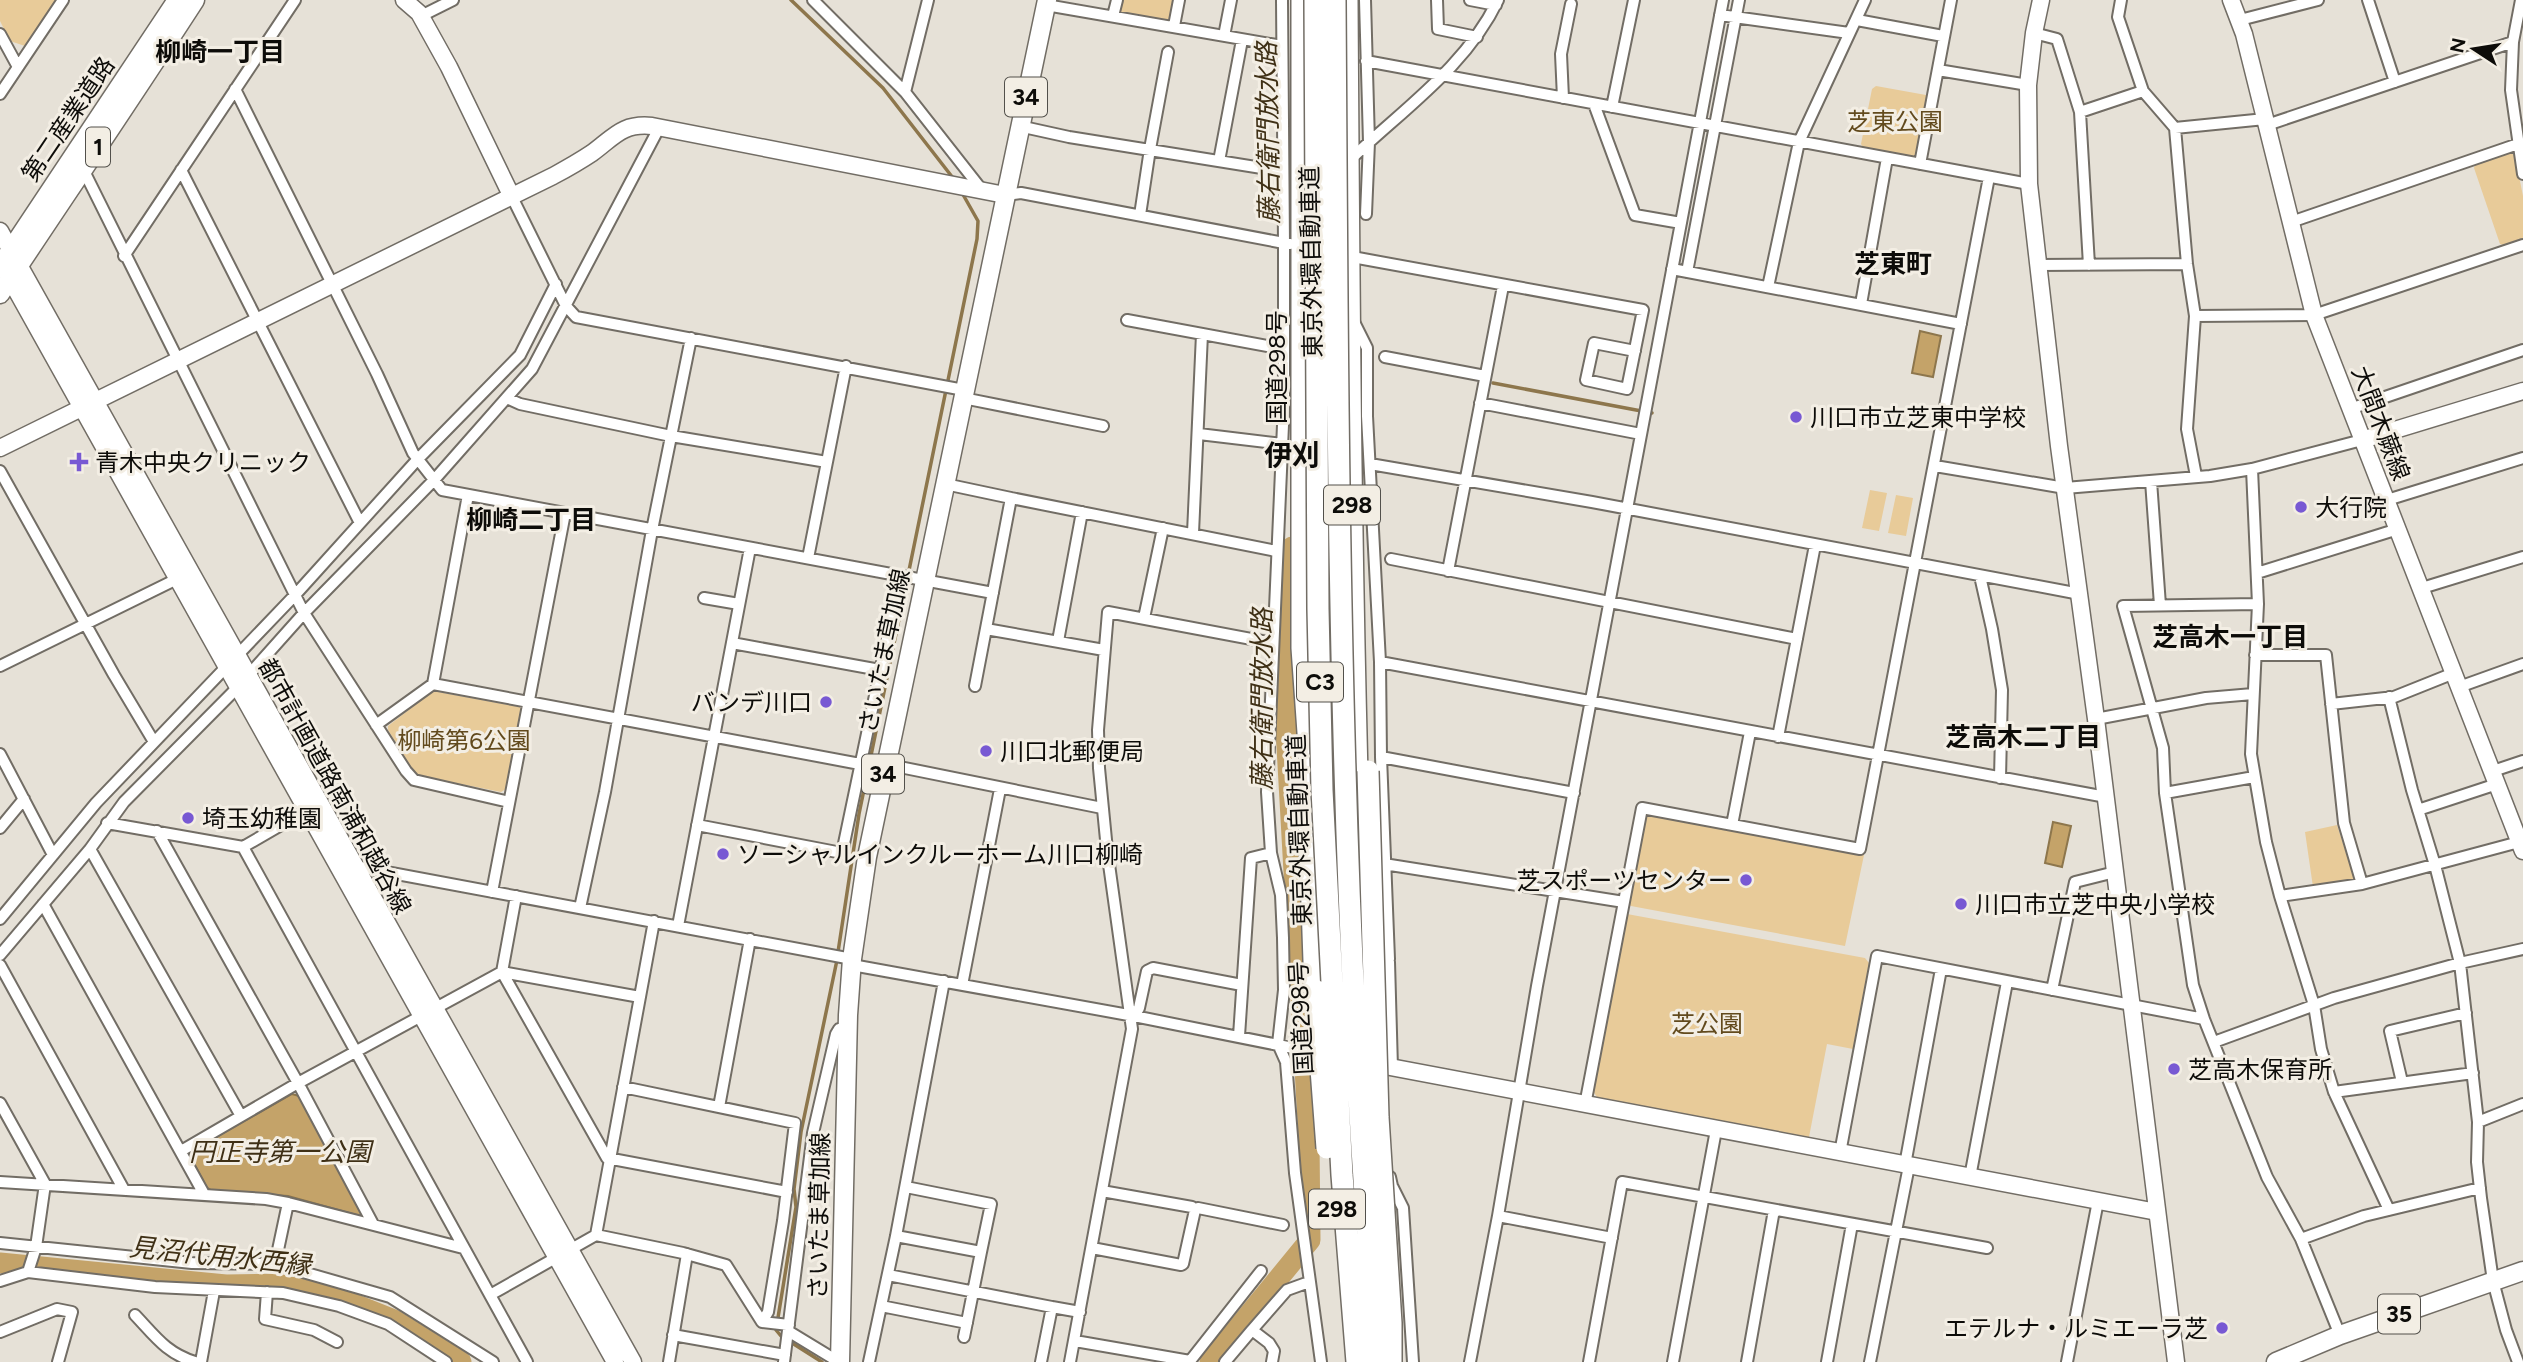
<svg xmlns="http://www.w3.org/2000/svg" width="2523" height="1362" font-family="Figtree,'Noto Sans JP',sans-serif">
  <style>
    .green { fill: #e8cb99 }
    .water { fill: #c4a369; stroke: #8d764c; stroke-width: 2 }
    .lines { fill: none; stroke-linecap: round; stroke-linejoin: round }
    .stream { stroke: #8d764c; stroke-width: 3.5 }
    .river { stroke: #c4a369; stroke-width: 21 }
    .street-casing { stroke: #726d65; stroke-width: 14 }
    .secondary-casing { stroke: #726d65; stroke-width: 19 }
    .primary-casing { stroke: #726d65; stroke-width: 21 }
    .highway-casing { stroke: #726d65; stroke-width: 24 }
    .street { stroke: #fff; stroke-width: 10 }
    .secondary { stroke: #fff; stroke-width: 16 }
    .primary { stroke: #fff; stroke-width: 18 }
    .highway { stroke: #fff; stroke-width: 21 }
    .highway-bridge-casing { stroke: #726d65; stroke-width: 24; stroke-linecap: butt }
    .highway-bridge { stroke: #fff; stroke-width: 21 }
    .poi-dot { fill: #7859d3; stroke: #f3eee4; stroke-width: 2.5 }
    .labels { text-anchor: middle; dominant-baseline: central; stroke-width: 6; stroke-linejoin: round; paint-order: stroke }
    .shield { fill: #f3eee4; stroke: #52504b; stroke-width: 2 }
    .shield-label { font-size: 23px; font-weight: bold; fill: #0d0c09 }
    .street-label { font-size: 24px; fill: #0d0c09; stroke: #f3eee4 }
    .park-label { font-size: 24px; fill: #624a1d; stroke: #f3eee4 }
    .poi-label { font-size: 24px; fill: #0d0c09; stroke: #f3eee4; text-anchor: start }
    .neighbourhood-label { font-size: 26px; font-weight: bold; fill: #0d0c09; stroke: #f3eee4 }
    .water-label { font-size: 26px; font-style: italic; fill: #3f3016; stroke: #f3eee4 }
    .quarter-label { font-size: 28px; font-weight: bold; fill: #0d0c09; stroke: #f3eee4 }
  </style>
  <rect width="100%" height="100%" fill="#e6e1d7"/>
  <!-- green -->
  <path class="green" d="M 0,0 L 56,0 L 25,46 L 10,41 L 0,21 Z
    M 1122,0 L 1175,0 L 1171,19 L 1169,21 L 1122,13 L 1120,11 Z
    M 1876,86 L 1926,95 L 1928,98 L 1917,155 L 1913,158 L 1864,149 L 1861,144 L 1872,89 Z
    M 2510,152 L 2515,156 L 2523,196 L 2523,238 L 2503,245 L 2500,244 L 2474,168 L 2475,165 Z
    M 1870,490 L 1887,493 L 1879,531 L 1862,528 Z
    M 1896,495 L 1913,498 L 1906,536 L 1888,533 Z
    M 433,691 L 520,707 L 522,711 L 506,789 L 501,792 L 416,775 L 388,730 L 388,726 Z
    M 1649,815 L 1864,855 L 1845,946 L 1631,906 L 1628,904 L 1645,817 Z
    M 2337,825 L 2354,878 L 2353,882 L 2313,887 L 2305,832 Z
    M 1627,914 L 1865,958 L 1869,963 L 1853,1049 L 1827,1044 L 1809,1137 L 1597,1097 L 1592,1090 Z"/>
  <!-- water -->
  <path class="water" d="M 1920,331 L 1941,336 L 1933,377 L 1912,373 Z
    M 2053,822 L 2071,826 L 2062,867 L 2045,863 Z
    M 292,1094 L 299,1096 L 363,1212 L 360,1216 L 288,1196 L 213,1191 L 207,1188 L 190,1156 L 190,1152 Z"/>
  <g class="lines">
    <!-- stream -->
    <path class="stream" d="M 791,0 L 883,88 L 953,178
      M 1493,383 L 1652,413
      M 838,952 L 859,814 L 977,239 L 978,221 L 961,191
      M 822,1362 L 781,1336 L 776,1330 L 796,1207 L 794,1189 L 801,1132 L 837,960"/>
    <!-- river -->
    <path class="river" d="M 0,1263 L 226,1285 L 277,1284 L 300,1289 L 344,1300 L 394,1320 L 461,1362
      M 1210,1362 L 1310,1240 L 1309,1140 L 1286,729 L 1292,547"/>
    <!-- street casing -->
    <g class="street-casing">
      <path id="street" d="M 813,0 L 905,92 L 982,190
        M 1282,0 L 1284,243 L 1290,244
        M 1365,0 L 1369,142 L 1366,214
        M 1437,0 L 1438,29 L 1477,37
        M 1470,0 L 1496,5
        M 2121,0 L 2118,17 L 2143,91 L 2175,128 L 2187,264 L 2195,316 L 2187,429 L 2196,476
        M 2368,0 L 2395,82
        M 2521,0 L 2513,42 L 2511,90 L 2523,174
        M 1046,5 L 1282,46
        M 1720,15 L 1849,33
        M 421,16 L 453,0
        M 1113,16 L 1117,0
        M 1857,20 L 1943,36
        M 2240,20 L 2318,0
        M 1174,26 L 1179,0
        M 2034,33 L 2057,39 L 2080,112 L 2089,265
        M 0,34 L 18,67
        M 1224,36 L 1231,0
        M 1366,61 L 2029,184
        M 1938,70 L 2028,85
        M 235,89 L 377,374 L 413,453 L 442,490 L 993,593
        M 905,92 L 928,0
        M 0,94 L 63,0
        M 1563,98 L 1561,54 L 1571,4
        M 1594,104 L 1635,215 L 1681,223
        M 1612,107 L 1634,0
        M 2080,112 L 2143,91
        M 2267,125 L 2513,42
        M 1019,126 L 1069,137 L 1268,169 L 1282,169
        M 2175,128 L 2265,119
        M 1350,160 C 1402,110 1466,67 1498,0
        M 1219,161 L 1242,40
        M 1920,164 L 1951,0
        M 83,169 L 304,613 L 406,771 L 414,780 L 509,802
        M 181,170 L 360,523
        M 1005,195 L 1021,193 L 1284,243 L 1284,402 L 1267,792 L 1271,853 L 1281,895 L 1283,938 L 1284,990 L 1278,1044 L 1286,1062 L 1295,1173 L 1321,1362
        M 512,197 L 566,306 L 576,317 L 964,390
        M 1140,215 L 1150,149 L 1168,52
        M 2291,222 L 2518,144
        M 124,256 L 295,0
        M 1347,256 L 1643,310 L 1627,389 L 1586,380 L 1594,343 L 1635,351
        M 2038,265 L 2187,264
        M 1672,269 L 1961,324
        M 1687,272 L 1739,0
        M 1768,287 L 1799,142 L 1865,0
        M 1861,304 L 1887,158
        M 2195,316 L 2314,315 L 2523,245
        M 1127,320 L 1283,349
        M 1353,320 L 1367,348 L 1367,416 L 1380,662 L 1381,757 L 1389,959 L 1379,980
        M 1385,357 L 1485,376
        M 507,398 L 520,404 L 671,436 L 827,462
        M 963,398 L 1103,426
        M 1480,403 L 1641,434
        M 2350,409 L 2523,350
        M 1199,434 L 1283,444
        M 1370,464 L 1592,502 L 2080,594
        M 1935,466 L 2065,488 L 2210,476 L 2252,469 L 2362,440
        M 2252,469 L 2258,604 L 2251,754 L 2266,842 L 2280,896 L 2362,884 L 2519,842
        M 0,471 L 114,675 L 154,742
        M 2151,481 L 2160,605
        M 945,484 L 1011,498
        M 2387,500 L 2523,458
        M 1193,533 L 1202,334
        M 808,558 L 846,366
        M 1391,559 L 1797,639
        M 1448,571 L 1503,286
        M 2257,573 L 2398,529
        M 1980,576 L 1992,629 L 2002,690 L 2000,778
        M 2422,588 L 2523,557
        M 704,598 L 739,604
        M 2258,604 L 2123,606 L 2163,748 L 2165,793 L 2193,985 L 2204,1019 L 2267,1177 L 2301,1239 L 2340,1335
        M 1144,618 L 1163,528
        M 986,629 L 1104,650
        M 1058,641 L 1082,512
        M 732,643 L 880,670
        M 2255,655 L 2326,655 L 2344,823 L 2362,884
        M 1380,662 L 2106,797
        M 0,666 L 179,578
        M 433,684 L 468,495
        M 975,686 L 1011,498 L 1276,551
        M 2459,687 L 2523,664
        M 2389,697 L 2412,790 L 2435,865 L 2460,963 L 2478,1122 L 2477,1162 L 2481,1198 L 2493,1281 L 2506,1330 L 2518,1362
        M 2331,704 L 2394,697 L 2454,673
        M 2096,719 L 2206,698 L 2253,694
        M 376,725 L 433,684 L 860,764
        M 1778,737 L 1815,545
        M 0,754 L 53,855
        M 1381,757 L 1574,793
        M 885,764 L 1102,808
        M 2493,771 L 2523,761
        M 2165,793 L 2254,777
        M 2418,810 L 2497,784
        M 107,823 L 243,847 L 307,810
        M 697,825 L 842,853 L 900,576
        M 1732,825 L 1750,732
        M 0,828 L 24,799
        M 157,831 L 298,1083 L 373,1224
        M 243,847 L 527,1362
        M 90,849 L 241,1116
        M 1384,864 L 1624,902
        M 354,866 L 852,959
        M 492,892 L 565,513
        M 2280,896 L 2314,1005 L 2321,1049 L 2334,1092 L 2389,1210
        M 43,904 L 204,1194
        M 580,908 L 605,792 L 652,530 L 691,338
        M 0,919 L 96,803 L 296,594 L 417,460 L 520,355 L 556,284
        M 678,926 L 750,548
        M 0,955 L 90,849 L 124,802 L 238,687 L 304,613 L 434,480 L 532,369 L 659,128
        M 1389,962 L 1392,1068
        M 0,965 L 124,1190
        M 852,965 L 1134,1016 L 1323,1054
        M 502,972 L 607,1158 L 787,1192
        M 502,972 L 640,997
        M 962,985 L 1000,789
        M 2052,990 L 2075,882 L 2115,872
        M 1134,1016 L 1139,1008 L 1147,971 L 1153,968 L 1242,985
        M 1239,1036 L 1251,858 L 1271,853
        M 2214,1042 L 2334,998 L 2460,963 L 2523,949
        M 2402,1082 L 2390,1031 L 2466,1013
        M 623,1087 L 795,1123 L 783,1221 L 768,1312 L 762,1322
        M 2334,1092 L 2473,1073
        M 0,1103 L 45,1184 L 36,1247 L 28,1272 L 0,1281
        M 1585,1105 L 1642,808 L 1860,849 L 1989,177
        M 719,1107 L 750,939
        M 2478,1122 L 2523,1104
        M 181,1151 L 298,1083 L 502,972 L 516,896
        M 1840,1153 L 1877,956 L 2204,1019
        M 1905,1165 L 1941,969
        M 1390,1177 L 1392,1186 L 1403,1208 L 1413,1362
        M 1970,1177 L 2007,982
        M 0,1182 L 266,1199 L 288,1203 L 463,1248
        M 1195,1210 L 1198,1208 L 1283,1225
        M 1498,1216 L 1612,1238
        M 596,1235 L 683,1253 L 726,1265 L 762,1322 L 789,1325
        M 896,1236 L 981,1252 L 991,1204 L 906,1187
        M 2301,1239 L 2364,1216 L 2480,1188
        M 0,1243 L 192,1263 L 275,1264 L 288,1203
        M 1092,1248 L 1181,1265 L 1183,1264 L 1195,1210 L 1192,1207 L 1102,1191
        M 275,1264 L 390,1297 L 493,1362
        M 28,1272 L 155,1287 L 283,1293 L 339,1306 L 388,1324 L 446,1362
        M 888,1275 L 1052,1307 L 1041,1362
        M 267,1292 L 265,1319 L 314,1330 L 337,1342
        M 490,1295 L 596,1235 L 654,921
        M 881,1306 L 967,1323
        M 1052,1307 L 1080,1312
        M 135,1315 C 155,1336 166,1353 195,1362
        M 788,1331 L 839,1362
        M 0,1332 L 57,1309 L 72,1312 L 58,1362
        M 673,1335 L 785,1355
        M 964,1337 L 981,1252
        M 1075,1341 L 1190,1361 L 1261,1271
        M 201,1362 L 214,1291
        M 669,1362 L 687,1254
        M 784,1362 L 813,1133 L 836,1034 L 839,1029 L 848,1028
        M 869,1362 L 896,1236 L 944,981
        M 1070,1362 L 1132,1029 L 1107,850 L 1099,768 L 1098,730 L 1108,612 L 1273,643
        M 1225,1362 L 1252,1330
        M 1272,1362 L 1274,1351 L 1269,1343 L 1252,1330 L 1287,1290 L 1309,1282
        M 1470,1362 L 1498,1216 L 1537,986 L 1723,0
        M 1589,1362 L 1622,1182 L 1987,1248
        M 1673,1362 L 1716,1130
        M 1747,1362 L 1774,1210
        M 1827,1362 L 1852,1224
        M 1870,1362 L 1909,1166
        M 2067,1362 L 2098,1201"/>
    </g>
    <!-- secondary casing -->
    <g class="secondary-casing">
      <path id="secondary" d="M 404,0 L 419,13 L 449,67 L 512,197
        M 2041,0 L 2034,33 L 2028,85 L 2029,184 L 2059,446 L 2096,719 L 2176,1362
        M 2231,0 L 2244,34 L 2314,315 L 2523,851
        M 0,231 L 633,1362
        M 5,270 L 615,1362
        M 2362,440 L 2523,391
        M 0,448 L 553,176 C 566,169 580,161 592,153 C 614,137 622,123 652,126 L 1005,195
        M 1369,1063 L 2157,1212"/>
    </g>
    <!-- primary casing -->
    <g class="primary-casing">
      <path id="primary" d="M 0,266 L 177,0
        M 0,294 C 65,196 131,99 195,0
        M 840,1362 L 848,1015 L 852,959 L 867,857 L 1047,0
        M 2276,1362 L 2340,1335 L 2523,1271"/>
    </g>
    <!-- highway casing -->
    <g class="highway-casing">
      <path id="highway" d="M 1302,0 L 1302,648 L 1313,803
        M 1347,0 C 1349,322 1351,644 1363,965
        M 1308,789 L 1315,990"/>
    </g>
    <!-- street -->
    <use href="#street" class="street"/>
    <!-- secondary -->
    <use href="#secondary" class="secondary"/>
    <!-- primary -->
    <use href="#primary" class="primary"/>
    <!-- highway -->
    <use href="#highway" class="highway"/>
    <!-- highway-bridge casing -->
    <g class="highway-bridge-casing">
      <path id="highway-bridge" d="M 1315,0 L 1318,609 L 1322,790 L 1342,1175 L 1357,1362
        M 1335,0 C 1338,454 1338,909 1378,1362
        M 1368,771 L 1378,1117 L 1391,1323 L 1391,1362
        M 1315,990 L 1327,1148"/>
    </g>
    <!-- highway-bridge -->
    <use href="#highway-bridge" class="highway-bridge"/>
  </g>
  <!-- markers -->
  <g class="poi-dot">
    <circle cx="1796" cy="417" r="7"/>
    <path d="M75.5 451.5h7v7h7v7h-7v7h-7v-7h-7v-7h7z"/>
    <circle cx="2301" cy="507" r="7"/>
    <circle cx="826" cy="702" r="7"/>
    <circle cx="986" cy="751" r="7"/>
    <circle cx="188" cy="818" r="7"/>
    <circle cx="723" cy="854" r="7"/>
    <circle cx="1746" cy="880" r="7"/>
    <circle cx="1961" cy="904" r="7"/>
    <circle cx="2174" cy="1069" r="7"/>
    <circle cx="2222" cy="1328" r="7"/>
  </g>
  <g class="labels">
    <!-- shield labels -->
    <g class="shield">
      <rect x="1005" y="77.5" width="42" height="39" rx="5"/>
      <rect x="86" y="127.5" width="24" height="39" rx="5"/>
      <rect x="1324" y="485.5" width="56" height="39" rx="5"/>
      <rect x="1297" y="662.5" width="46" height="39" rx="5"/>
      <rect x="862" y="754.5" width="42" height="39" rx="5"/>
      <rect x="1309" y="1189.5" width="56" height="39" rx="5"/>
      <rect x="2378" y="1294.5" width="42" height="39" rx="5"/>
    </g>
    <g class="shield-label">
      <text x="1026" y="97">34</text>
      <text x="98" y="147">1</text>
      <text x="1352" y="505">298</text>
      <text x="1320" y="682">C3</text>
      <text x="883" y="774">34</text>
      <text x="1337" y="1209">298</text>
      <text x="2399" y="1314">35</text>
    </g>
    <!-- street labels -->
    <g class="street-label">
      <text transform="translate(68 119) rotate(-56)">第二産業道路</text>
      <text transform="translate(1311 262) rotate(-91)">東京外環自動車道</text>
      <text transform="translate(1276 367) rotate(-90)">国道298号</text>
      <text transform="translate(2381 423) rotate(69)">大間木蕨線</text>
      <text transform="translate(884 651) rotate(-78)">さいたま草加線</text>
      <text transform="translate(335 786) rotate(61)">都市計画道路南浦和越谷線</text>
      <text transform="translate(1299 830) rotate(-92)">東京外環自動車道</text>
      <text transform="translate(1301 1018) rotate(-93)">国道298号</text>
      <text transform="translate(819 1216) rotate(-89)">さいたま草加線</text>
    </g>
    <!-- park labels -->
    <g class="park-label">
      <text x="1895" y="121">芝東公園</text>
      <text x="464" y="740">柳崎第6公園</text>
      <text x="1707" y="1023">芝公園</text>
    </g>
    <!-- poi labels -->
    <g class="poi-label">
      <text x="1810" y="417">川口市立芝東中学校</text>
      <text x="95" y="462">青木中央クリニック</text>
      <text x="2315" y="507">大行院</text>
      <text x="812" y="702" text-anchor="end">バンデ川口</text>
      <text x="1000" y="751">川口北郵便局</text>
      <text x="202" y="818">埼玉幼稚園</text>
      <text x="737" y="854">ソーシャルインクルーホーム川口柳崎</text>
      <text x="1732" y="880" text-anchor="end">芝スポーツセンター</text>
      <text x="1975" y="904">川口市立芝中央小学校</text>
      <text x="2188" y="1069">芝高木保育所</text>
      <text x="2208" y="1328" text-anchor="end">エテルナ・ルミエーラ芝</text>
    </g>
    <!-- neighbourhood labels -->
    <g class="neighbourhood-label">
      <text x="220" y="52">柳崎一丁目</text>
      <text x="1893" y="264">芝東町</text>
      <text x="531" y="520">柳崎二丁目</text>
      <text x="2230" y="637">芝高木一丁目</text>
      <text x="2023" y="737">芝高木二丁目</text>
    </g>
    <!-- water labels -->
    <g class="water-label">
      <text transform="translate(1268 133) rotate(-91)">藤右衛門放水路</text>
      <text transform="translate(1262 699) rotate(-90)">藤右衛門放水路</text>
      <text x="280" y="1152">円正寺第一公園</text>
      <text transform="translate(220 1256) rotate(6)">見沼代用水西縁</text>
    </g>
    <!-- quarter labels -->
    <g class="quarter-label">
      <text x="1292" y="455">伊刈</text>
    </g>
  </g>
  <!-- north arrow -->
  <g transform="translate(2474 49) rotate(282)" stroke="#f3eee4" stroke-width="5" paint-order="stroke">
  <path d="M0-5L12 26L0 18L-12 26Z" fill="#0d0c09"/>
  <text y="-10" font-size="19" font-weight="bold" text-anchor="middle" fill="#0d0c09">N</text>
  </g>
</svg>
